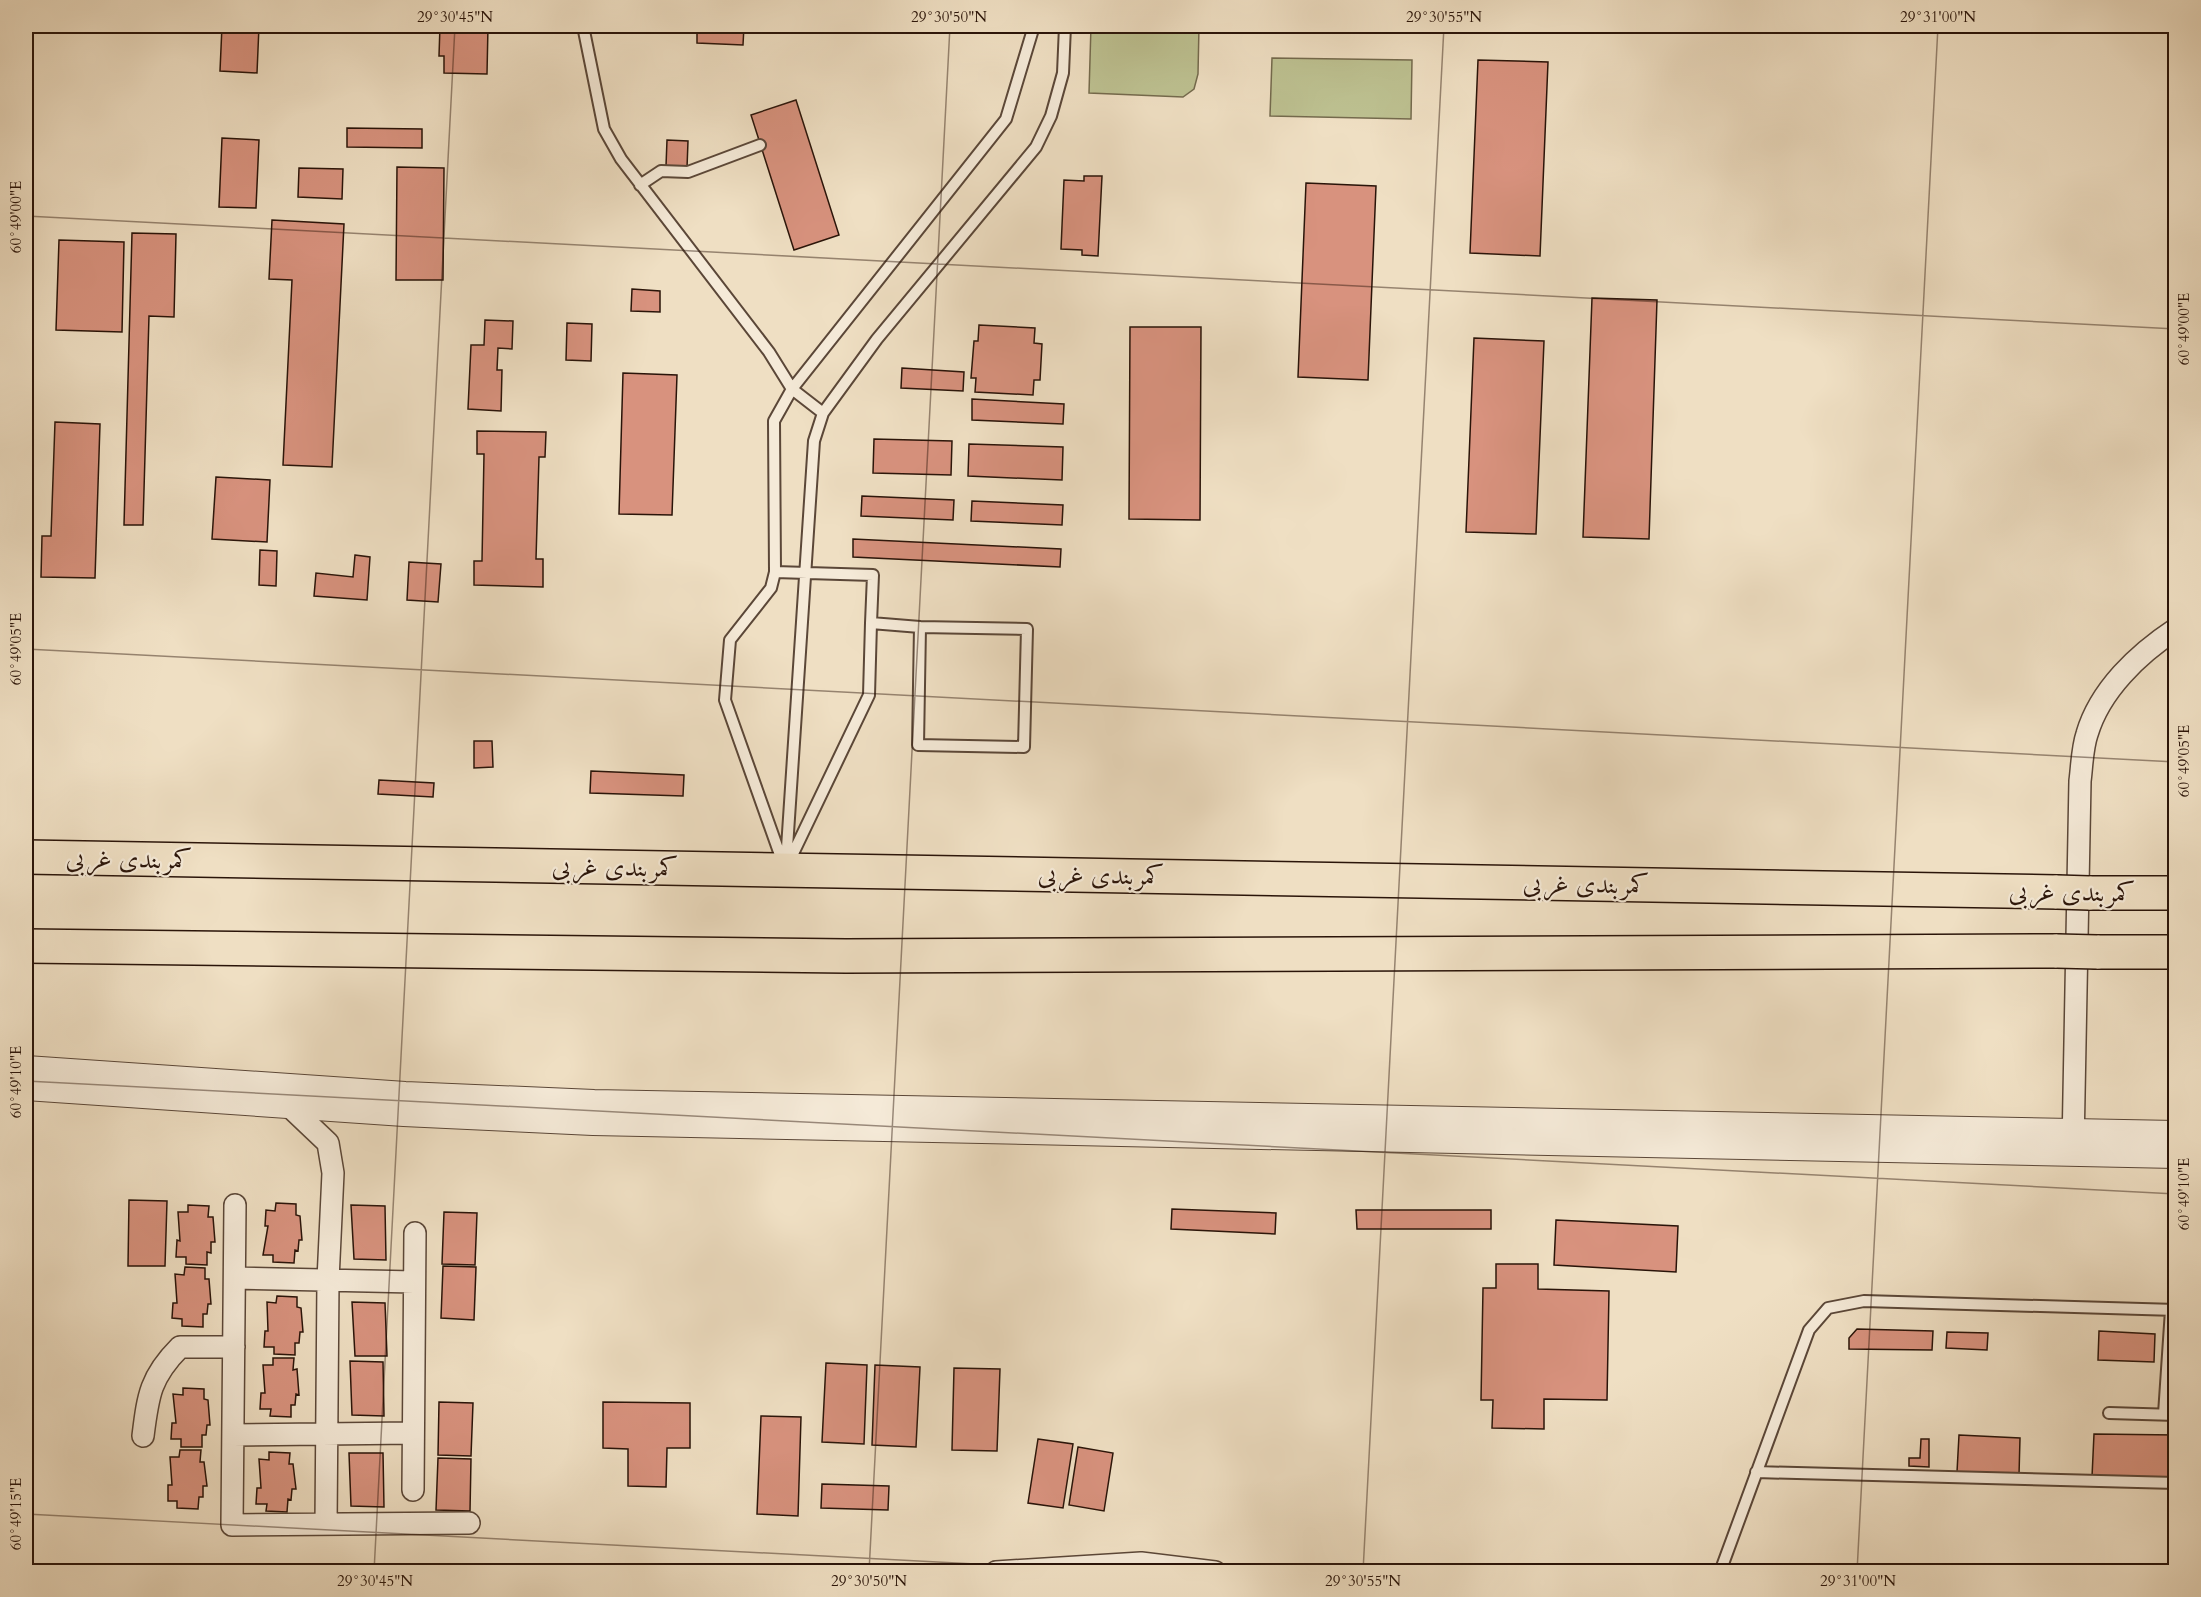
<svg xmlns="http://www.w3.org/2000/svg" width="2201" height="1597" font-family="Cardo,Amiri,serif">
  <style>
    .green { fill: #bdc191; stroke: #746a4d; stroke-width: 1.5 }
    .building { fill: #d8927e; stroke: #2a1409; stroke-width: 1.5 }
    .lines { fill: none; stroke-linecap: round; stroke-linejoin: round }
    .service-casing { stroke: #5b4738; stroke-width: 14 }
    .minor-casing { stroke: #5b4738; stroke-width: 24 }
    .tertiary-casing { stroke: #5b4738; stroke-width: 28 }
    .trunk-casing { stroke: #2a1409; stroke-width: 36 }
    .service { stroke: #f5ead8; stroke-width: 10 }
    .minor { stroke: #f5ead8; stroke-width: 21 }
    .tertiary { stroke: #f5ead8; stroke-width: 26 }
    .trunk { stroke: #efdfc3; stroke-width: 33 }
    .trunk-bridge-casing { stroke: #2a1409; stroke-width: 36; stroke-linecap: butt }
    .trunk-bridge { stroke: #efdfc3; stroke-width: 33 }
    .ticks { fill: none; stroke: #2a1409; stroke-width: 1.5; stroke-opacity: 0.45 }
    .labels { text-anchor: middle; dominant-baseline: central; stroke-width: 4.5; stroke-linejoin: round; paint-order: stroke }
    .street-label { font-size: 26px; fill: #2a1409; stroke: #f5ead8 }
    .neatline { fill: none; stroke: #2a1409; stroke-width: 2 }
    .ticks-label { font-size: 15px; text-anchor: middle; fill: #2a1409 }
  </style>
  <rect width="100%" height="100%" fill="#efdfc3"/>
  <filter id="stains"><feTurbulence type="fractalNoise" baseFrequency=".00333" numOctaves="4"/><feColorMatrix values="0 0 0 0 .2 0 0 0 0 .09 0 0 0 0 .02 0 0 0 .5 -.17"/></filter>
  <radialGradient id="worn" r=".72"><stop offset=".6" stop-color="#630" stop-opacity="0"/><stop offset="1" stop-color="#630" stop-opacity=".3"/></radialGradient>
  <!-- green -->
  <path class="green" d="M 1091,26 L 1199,26 L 1198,74 L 1194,89 L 1183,97 L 1089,93 Z
    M 1272,58 L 1412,60 L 1411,119 L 1270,116 Z"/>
  <!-- building -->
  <path class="building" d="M 222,26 L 259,26 L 257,73 L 220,71 Z
    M 440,26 L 488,26 L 487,74 L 444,73 L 444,56 L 439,56 Z
    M 697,26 L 744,26 L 743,45 L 697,43 Z
    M 1478,60 L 1548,62 L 1540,256 L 1470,253 Z
    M 796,100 L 839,235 L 794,250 L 751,115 Z
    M 347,128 L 422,129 L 422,148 L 347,147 Z
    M 222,138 L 259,140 L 256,208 L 219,207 Z
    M 667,140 L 688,141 L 687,168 L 666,166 Z
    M 397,167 L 444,168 L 443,280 L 396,280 Z
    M 299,168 L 343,169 L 342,199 L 298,197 Z
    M 1084,176 L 1102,176 L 1098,256 L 1082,255 L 1082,250 L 1061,249 L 1064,180 L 1084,181 Z
    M 1306,183 L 1376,186 L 1368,380 L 1298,377 Z
    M 272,220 L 344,224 L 332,467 L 283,465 L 292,280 L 269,279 Z
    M 132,233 L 176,234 L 174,317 L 149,316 L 143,525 L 124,525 Z
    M 59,240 L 124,242 L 122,332 L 56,330 Z
    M 632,289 L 660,291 L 660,312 L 631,311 Z
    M 1592,298 L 1657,300 L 1649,539 L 1583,537 Z
    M 485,320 L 513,321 L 512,349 L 498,348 L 497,370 L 502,370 L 501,411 L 468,409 L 471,345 L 484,345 Z
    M 567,323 L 592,324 L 591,361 L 566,360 Z
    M 979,325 L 1035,328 L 1034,343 L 1042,344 L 1040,380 L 1034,380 L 1033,395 L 975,392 L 976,378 L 971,378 L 974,341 L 978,341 Z
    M 1130,327 L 1201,327 L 1200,520 L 1129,519 Z
    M 1474,338 L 1544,341 L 1536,534 L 1466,532 Z
    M 902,368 L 964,372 L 963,391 L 901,388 Z
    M 623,373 L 677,375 L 672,515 L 619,514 Z
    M 972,399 L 1064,404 L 1063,424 L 972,420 Z
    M 55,422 L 100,424 L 95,578 L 41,577 L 42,536 L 51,536 Z
    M 477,431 L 546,432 L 545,457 L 539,457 L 536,559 L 543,559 L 543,587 L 474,585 L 474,561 L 482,561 L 484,454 L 477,454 Z
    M 874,439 L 952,441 L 951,475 L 873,473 Z
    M 969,444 L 1063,447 L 1062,480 L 968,476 Z
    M 216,477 L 270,480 L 267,542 L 212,539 Z
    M 862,496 L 954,500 L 953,520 L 861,516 Z
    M 972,501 L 1063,505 L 1062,525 L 971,521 Z
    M 853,539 L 1061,549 L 1060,567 L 853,557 Z
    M 260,550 L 277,551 L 276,586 L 259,585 Z
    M 355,555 L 370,557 L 367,600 L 314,596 L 316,573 L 353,577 Z
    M 409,562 L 441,564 L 438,602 L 407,600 Z
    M 474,741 L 492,741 L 493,767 L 474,768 Z
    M 591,771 L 684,775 L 683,796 L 590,793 Z
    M 379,780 L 434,783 L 433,797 L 378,794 Z
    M 129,1200 L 167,1201 L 165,1266 L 128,1266 Z
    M 276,1203 L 296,1204 L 296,1215 L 300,1216 L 302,1240 L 299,1240 L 298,1251 L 295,1250 L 294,1263 L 273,1262 L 273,1255 L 263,1255 L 268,1226 L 265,1226 L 266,1210 L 275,1211 Z
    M 188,1205 L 209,1206 L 208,1217 L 213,1217 L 215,1242 L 211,1242 L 211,1253 L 207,1252 L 207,1265 L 186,1264 L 186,1257 L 176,1257 L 177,1240 L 180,1241 L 178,1212 L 188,1212 Z
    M 351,1205 L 385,1206 L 386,1260 L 354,1259 Z
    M 1172,1209 L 1276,1213 L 1275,1234 L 1171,1229 Z
    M 1356,1210 L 1491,1210 L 1491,1229 L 1357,1229 Z
    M 444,1212 L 477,1213 L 475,1265 L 442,1264 Z
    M 1556,1220 L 1678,1226 L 1676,1272 L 1554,1265 Z
    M 1496,1264 L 1538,1264 L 1538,1289 L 1609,1291 L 1607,1400 L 1544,1399 L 1544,1429 L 1492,1428 L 1493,1400 L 1481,1400 L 1483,1288 L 1496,1288 Z
    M 443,1266 L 476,1267 L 474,1320 L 441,1318 Z
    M 185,1267 L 205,1268 L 205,1279 L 209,1279 L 211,1304 L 208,1304 L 207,1314 L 203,1314 L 203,1327 L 182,1326 L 182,1319 L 172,1318 L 173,1303 L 177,1303 L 175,1274 L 184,1275 Z
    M 277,1296 L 297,1297 L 297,1307 L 301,1308 L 303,1332 L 300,1332 L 299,1343 L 295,1343 L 295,1355 L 274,1354 L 274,1347 L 264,1347 L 265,1331 L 268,1331 L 267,1302 L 276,1303 Z
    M 352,1302 L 385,1303 L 387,1356 L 355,1356 Z
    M 1857,1329 L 1933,1331 L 1932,1350 L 1849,1349 L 1849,1338 Z
    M 2099,1331 L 2155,1334 L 2154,1362 L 2098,1360 Z
    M 1947,1332 L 1988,1333 L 1987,1350 L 1946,1348 Z
    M 273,1358 L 294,1358 L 293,1370 L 297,1369 L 299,1395 L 296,1394 L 295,1405 L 291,1405 L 291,1417 L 270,1416 L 271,1409 L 260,1409 L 261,1393 L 265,1393 L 263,1365 L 273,1365 Z
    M 350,1361 L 383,1362 L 384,1416 L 352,1415 Z
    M 826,1363 L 867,1365 L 864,1444 L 822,1442 Z
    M 875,1365 L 920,1367 L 916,1447 L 872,1445 Z
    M 954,1368 L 1000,1369 L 997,1451 L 952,1450 Z
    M 183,1388 L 204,1389 L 204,1399 L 208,1400 L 210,1425 L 207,1425 L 206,1435 L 202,1435 L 202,1447 L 181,1447 L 181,1439 L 171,1439 L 172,1423 L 176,1423 L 173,1394 L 183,1395 Z
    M 439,1402 L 473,1403 L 471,1456 L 438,1455 Z
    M 603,1402 L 690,1403 L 690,1448 L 667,1448 L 666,1487 L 628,1486 L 628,1449 L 603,1448 Z
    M 761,1416 L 801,1417 L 798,1516 L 757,1514 Z
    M 2094,1434 L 2176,1435 L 2176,1479 L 2092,1477 Z
    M 1959,1435 L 2020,1438 L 2019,1475 L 1957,1472 Z
    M 1038,1439 L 1073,1444 L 1063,1508 L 1028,1503 Z
    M 1921,1439 L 1929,1439 L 1929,1467 L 1909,1466 L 1909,1458 L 1920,1458 Z
    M 1078,1447 L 1113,1453 L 1104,1511 L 1069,1505 Z
    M 180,1450 L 201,1450 L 200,1462 L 204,1462 L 207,1486 L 203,1486 L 203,1497 L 199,1497 L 198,1509 L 177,1508 L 177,1501 L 168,1501 L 168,1485 L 172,1485 L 170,1457 L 179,1457 Z
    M 269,1452 L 290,1453 L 289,1464 L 293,1464 L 296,1489 L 292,1489 L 291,1500 L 288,1499 L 287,1512 L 266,1511 L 267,1504 L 256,1504 L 257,1488 L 261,1488 L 259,1459 L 269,1460 Z
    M 349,1453 L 383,1453 L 384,1507 L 351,1506 Z
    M 438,1458 L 471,1459 L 470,1511 L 436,1510 Z
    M 822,1484 L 889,1486 L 888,1510 L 821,1508 Z"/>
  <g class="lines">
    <!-- service casing -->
    <g class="service-casing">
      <path id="service" d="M 583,26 L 604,129 L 621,159 L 769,352 L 792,389 L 823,413
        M 640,185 L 661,171 L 688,172 L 760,145
        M 775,572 L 873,575 L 871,623 L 920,627
        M 920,627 L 1027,629 L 1024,747 L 918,745 Z
        M 786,863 L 814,441 L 823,413 L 877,339 L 1036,147 L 1051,116 L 1063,73 L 1065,26
        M 788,864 L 869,695 L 871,623
        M 784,866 L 725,700 L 730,640 L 771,588 L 775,572 L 774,421 L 792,389 L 1006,119 L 1034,26
        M 2109,1413 L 2176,1415
        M 2164,1414 L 2171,1310
        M 1756,1472 L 2176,1483
        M 1720,1572 L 1809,1330 L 1828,1308 L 1864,1301 L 2176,1310"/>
    </g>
    <!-- minor casing -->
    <g class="minor-casing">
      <path id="minor" d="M 288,1105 L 328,1143 L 333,1173 L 328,1280 L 326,1524
        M 2073,1147 L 2080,781 C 2082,766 2082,749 2087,734 C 2100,690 2138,654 2176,629
        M 235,1205 L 232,1525 L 469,1523
        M 235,1278 L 414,1282
        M 233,1435 L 413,1433
        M 143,1436 C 148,1396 150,1377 180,1347 L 234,1347
        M 413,1490 L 415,1233
        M 996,1572 L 1141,1563 L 1215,1572"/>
    </g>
    <!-- tertiary casing -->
    <g class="tertiary-casing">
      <path id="tertiary" d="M 26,1069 L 405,1095 L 594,1103 L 2176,1134
        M 26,1087 L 404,1113 L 593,1122 L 2176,1155"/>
    </g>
    <!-- trunk casing -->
    <g class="trunk-casing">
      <path id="trunk" d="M 26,857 L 2057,892
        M 2089,893 L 2176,893
        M 26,946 L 846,956 L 2057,951
        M 2097,952 L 2176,952"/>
    </g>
    <!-- service -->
    <use href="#service" class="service"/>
    <!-- minor -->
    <use href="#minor" class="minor"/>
    <!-- tertiary -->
    <use href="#tertiary" class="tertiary"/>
    <!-- trunk -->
    <use href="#trunk" class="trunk"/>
    <!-- trunk-bridge casing -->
    <g class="trunk-bridge-casing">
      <path id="trunk-bridge" d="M 2057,892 L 2089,893
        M 2057,951 L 2097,952"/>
    </g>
    <!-- trunk-bridge -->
    <use href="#trunk-bridge" class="trunk-bridge"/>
  </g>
  <!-- ticks -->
  <path class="ticks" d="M 26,216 L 2176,329M 26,649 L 2176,762M 26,1081 L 2176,1194M 26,1514 L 1126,1572M 374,1572 L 455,26M 869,1572 L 950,26M 1363,1572 L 1444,26M 1857,1572 L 1938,26"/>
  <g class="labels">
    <!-- street labels -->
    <g class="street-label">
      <text transform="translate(129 859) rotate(1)">کمربندی غربی</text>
      <text transform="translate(615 867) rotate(1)">کمربندی غربی</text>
      <text transform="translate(1101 875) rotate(1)">کمربندی غربی</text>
      <text transform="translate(1586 884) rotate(1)">کمربندی غربی</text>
      <text transform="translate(2072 892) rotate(1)">کمربندی غربی</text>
    </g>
  </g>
  <!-- margin -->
  <rect width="2201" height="1597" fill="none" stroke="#efdfc3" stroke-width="66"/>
  <rect x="33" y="33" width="2135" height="1531" class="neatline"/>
  <g class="ticks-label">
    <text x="455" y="22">29°30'45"N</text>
    <text x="949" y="22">29°30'50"N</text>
    <text x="1444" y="22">29°30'55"N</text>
    <text x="1938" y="22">29°31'00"N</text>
    <text transform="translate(16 217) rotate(-90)" y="5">60°49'00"E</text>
    <text transform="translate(2184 329) rotate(-90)" y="5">60°49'00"E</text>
    <text transform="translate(16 649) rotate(-90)" y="5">60°49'05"E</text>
    <text transform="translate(2184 761) rotate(-90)" y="5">60°49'05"E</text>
    <text transform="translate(16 1082) rotate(-90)" y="5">60°49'10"E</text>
    <text transform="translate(2184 1194) rotate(-90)" y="5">60°49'10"E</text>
    <text transform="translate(16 1514) rotate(-90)" y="5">60°49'15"E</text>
    <text x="375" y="1586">29°30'45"N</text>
    <text x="869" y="1586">29°30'50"N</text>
    <text x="1363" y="1586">29°30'55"N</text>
    <text x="1858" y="1586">29°31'00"N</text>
  </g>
  <rect width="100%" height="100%" filter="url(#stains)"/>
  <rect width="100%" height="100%" fill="url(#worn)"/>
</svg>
